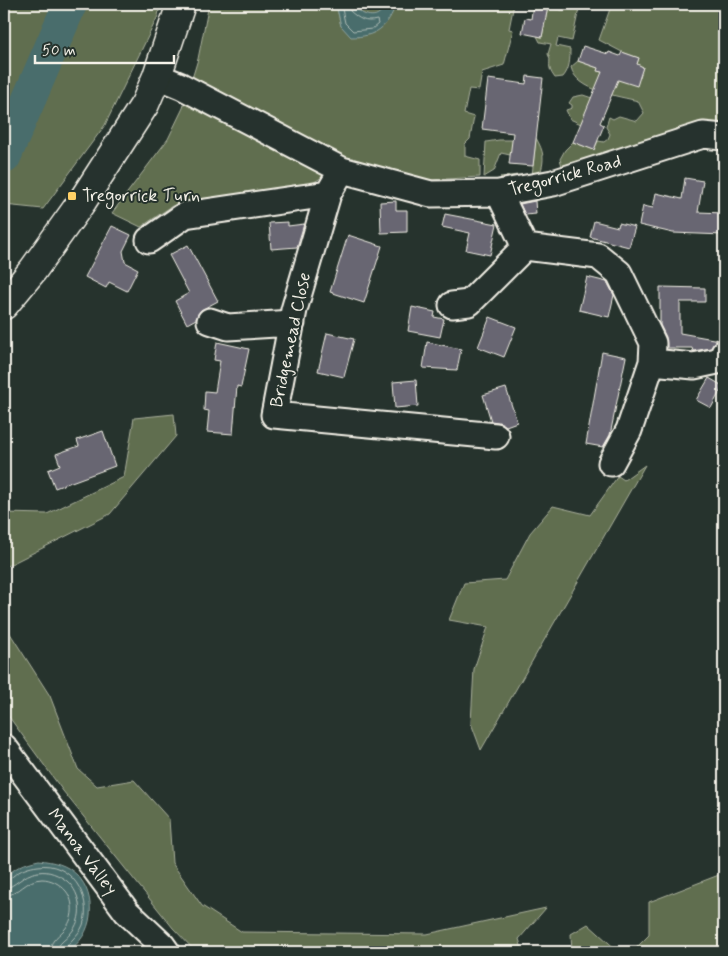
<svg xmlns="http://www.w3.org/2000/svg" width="728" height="956" font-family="Mynerve,sans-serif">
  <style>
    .green { fill: #606e50; stroke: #aab09c }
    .water { fill: #486d6c; stroke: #8da29e }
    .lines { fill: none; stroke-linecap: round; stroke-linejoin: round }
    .shore { stroke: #afbcb6; stroke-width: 1 }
    .river { stroke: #486d6c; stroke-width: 34 }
    .building { fill: #686672; stroke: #f4f1e8 }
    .minor-casing { stroke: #f4f1e8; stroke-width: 29 }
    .major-casing { stroke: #f4f1e8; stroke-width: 31 }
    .minor { stroke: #26332d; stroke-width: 25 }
    .major { stroke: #26332d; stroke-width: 28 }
    .poi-dot { fill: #ffd166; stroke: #26332d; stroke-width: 2 }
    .labels { text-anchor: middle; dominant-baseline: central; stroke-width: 4; stroke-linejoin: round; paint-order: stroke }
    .street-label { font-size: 18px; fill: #f4f1e8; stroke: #26332d }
    .poi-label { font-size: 18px; fill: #f4f1e8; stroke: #26332d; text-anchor: start }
  </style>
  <rect width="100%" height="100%" fill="#26332d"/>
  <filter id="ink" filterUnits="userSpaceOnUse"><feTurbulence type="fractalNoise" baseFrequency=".02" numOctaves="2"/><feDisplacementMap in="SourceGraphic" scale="10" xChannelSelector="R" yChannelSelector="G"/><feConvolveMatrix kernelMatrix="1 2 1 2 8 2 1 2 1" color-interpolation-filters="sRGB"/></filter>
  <g filter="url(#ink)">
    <!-- green -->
    <path class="green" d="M 4,4 L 160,4 L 158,16 L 105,125 L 43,209 L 4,205 Z
      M 209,4 L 336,4 L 341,26 L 358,37 L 396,6 L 396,4 L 514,4 L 509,29 L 513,30 L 504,65 L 482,72 L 479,90 L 469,89 L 464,114 L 474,117 L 470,139 L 465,144 L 465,156 L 480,160 L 480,177 L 429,180 L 384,175 L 342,165 L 311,184 L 272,192 L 172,206 L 141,227 L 112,213 L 168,139 L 183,108 L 198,59 Z
      M 356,4 L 384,4 C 381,22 365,17 355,8 Z
      M 567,4 L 580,4 L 572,41 L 558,38 L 556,46 L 570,49 C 570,59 570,69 563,77 L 555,78 C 545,65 553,63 548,54 L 551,44 L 540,42 L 537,36 L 542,37 L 548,7 L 565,11 Z
      M 606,4 L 724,4 L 724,129 L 566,169 L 562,166 L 560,159 L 565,150 L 573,142 L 594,150 L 598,141 L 604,142 L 608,139 L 610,134 L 606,127 L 609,117 L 613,119 L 619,116 L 637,121 L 644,113 L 638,101 C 619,96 576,91 571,67 L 578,61 L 598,68 L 598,71 L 637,85 L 643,67 L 637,64 L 639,58 L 622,52 L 599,40 L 611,6 Z
      M 583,95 L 592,98 L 581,124 L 570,119 L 566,110 L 572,108 L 572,105 L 569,103 L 573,97 Z
      M 536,138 C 544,152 545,159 540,174 L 512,182 L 500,177 L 518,175 L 532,176 Z
      M 499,140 L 518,140 L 510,155 L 501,153 L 494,171 L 484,177 L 486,142 Z
      M 174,414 L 176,436 L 110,514 L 7,566 L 4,572 L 4,513 L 47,514 L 124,477 L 134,418 Z
      M 645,465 L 481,750 L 471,723 L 474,669 L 488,627 L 449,620 L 464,583 L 505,580 L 530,533 L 553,506 L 590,515 L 618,476 L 624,480 Z
      M 4,624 L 50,696 L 78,769 L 97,786 L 134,780 L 169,819 L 172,863 L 202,906 L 242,932 L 427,934 L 546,908 L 519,939 L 523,952 L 196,952 L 173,928 L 63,791 L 4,710 Z
      M 724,873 L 724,952 L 632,952 L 649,935 L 649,902 Z
      M 588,924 L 619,952 L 572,952 L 571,934 Z"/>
    <!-- water -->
    <path class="water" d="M 336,4 L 356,4 L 355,8 C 364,17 381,21 384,4 L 396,4 C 388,27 376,37 351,37 L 341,26 Z
      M 39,860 C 54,862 66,864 77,875 C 98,896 94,937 67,951 C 60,955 45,952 37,952 C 22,952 13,953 4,940 L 4,879 C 14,867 25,863 39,860 Z"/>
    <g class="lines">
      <!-- shore -->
      <path class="shore" d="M 341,4 L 345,23 L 353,31 L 372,29 L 378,24 L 377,20 C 365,23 359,19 350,11 L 351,4
        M 4,882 C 9,881 9,879 13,876 C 20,870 29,867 38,866 C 70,861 93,896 83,925 C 79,936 64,945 64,952
        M 4,888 C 15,888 22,874 38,872 C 49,870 59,875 67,881 C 82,894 84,919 70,934 C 65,941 58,942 57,952
        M 4,896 C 19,895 26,879 42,879 C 51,879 60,884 66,891 C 75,902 74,920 64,930 C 56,938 50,941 50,952"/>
      <!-- river -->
      <path class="river" d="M 4,157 L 70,4"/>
    </g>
    <!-- building -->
    <path class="building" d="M 533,5 L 548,7 L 542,37 L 522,33 L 525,18 L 531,19 Z
      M 583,46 L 608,54 L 609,52 L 620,56 L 622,52 L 639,58 L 637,64 L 643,67 L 637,86 L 618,80 L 600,123 L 604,125 L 594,150 L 573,142 L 602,72 L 597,71 L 598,68 L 578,61 Z
      M 527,76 L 543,78 L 533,166 L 509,164 L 513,133 L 482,129 L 488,79 L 526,84 Z
      M 685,178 L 703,181 L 698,212 L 724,213 L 724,235 L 673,233 L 639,225 L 643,206 L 653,208 L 656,193 L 682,199 Z
      M 396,201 L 396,210 L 407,210 L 407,232 L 381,233 L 380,202 Z
      M 535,201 L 536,214 L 525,215 L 520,204 Z
      M 445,214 L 497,224 L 490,255 L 466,250 L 470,233 L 442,227 Z
      M 594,221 L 618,227 L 619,223 L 635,227 L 629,247 L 590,237 Z
      M 288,222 L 288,226 L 304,224 L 297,247 L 271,249 L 269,223 Z
      M 112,226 L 131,235 L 123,251 L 125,262 L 138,269 L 127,291 L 109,282 L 106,288 L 85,277 Z
      M 348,235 L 382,246 L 364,303 L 330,292 Z
      M 188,245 L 218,301 L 201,310 L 196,319 L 187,324 L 175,301 L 189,293 L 169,255 Z
      M 587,277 L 607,282 L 614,295 L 609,317 L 579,310 Z
      M 660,287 L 705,288 L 705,302 L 680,302 L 680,333 L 719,340 L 714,343 L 711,348 L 693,351 L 692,348 L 667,348 L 666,337 L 660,325 Z
      M 412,307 L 435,312 L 434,317 L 444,319 L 440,337 L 408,331 Z
      M 490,317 L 516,327 L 504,357 L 478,347 Z
      M 327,333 L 354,339 L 344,377 L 318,371 Z
      M 217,342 L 249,349 L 241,387 L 237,386 L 233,434 L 207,432 L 209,411 L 204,410 L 205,391 L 215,392 L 220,361 L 214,360 Z
      M 427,342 L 461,349 L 457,370 L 423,368 Z
      M 602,352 L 626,357 L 610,435 L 603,447 L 586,444 Z
      M 709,378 L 723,386 L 711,408 L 696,400 Z
      M 416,380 L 418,406 L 395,408 L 393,382 Z
      M 506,388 L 517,422 L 506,426 L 498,422 L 491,421 L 483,395 Z
      M 103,431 L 115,466 L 55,488 L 48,470 L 60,465 L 56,454 L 79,446 L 77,440 Z"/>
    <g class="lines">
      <!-- minor casing -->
      <g class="minor-casing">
        <path id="minor" d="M 157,76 L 181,86 L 342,170 L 431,194 L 499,193 L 553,183 L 703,135 L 724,137
          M 342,170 L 328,194 L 294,310 L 274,415 L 496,436
          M 499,193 L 525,247 L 598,256 L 619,273 L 653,343 L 652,362
          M 149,240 L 185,215 L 328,194
          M 452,305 L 469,303 L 525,247
          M 210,321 L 228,327 L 292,323
          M 611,463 L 629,430 L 652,362 L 694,366 L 722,360 L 724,353
          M 4,747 L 127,912 L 162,945 L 167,952"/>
      </g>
      <!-- major casing -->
      <g class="major-casing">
        <path id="major" d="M 4,305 L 33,270 L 83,200 L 145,104 L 157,76 L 181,4"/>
      </g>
      <!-- minor -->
      <use href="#minor" class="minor"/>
      <!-- major -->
      <use href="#major" class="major"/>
    </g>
  </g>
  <!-- markers -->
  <rect class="poi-dot" x="67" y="191" width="10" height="10" rx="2.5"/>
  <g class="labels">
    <!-- street labels -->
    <g class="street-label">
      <text transform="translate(565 176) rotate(-15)">Tregorrick Road</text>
      <text transform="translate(291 340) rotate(-78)">Bridgemead Close</text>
      <text transform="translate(82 852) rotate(53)">Manoa Valley</text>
    </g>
    <!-- poi labels -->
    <g class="poi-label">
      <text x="82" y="196">Tregorrick Turn</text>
    </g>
  </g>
  <!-- margin -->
  <rect width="728" height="956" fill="none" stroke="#26332d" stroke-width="20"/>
  <rect x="10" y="10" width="708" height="936" fill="none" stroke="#f4f1e8" stroke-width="2" filter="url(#ink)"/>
  <!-- scale -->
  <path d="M35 55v8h139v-8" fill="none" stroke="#f4f1e8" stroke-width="2.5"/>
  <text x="42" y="55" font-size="15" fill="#f4f1e8" stroke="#26332d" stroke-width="4" paint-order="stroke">50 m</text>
</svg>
